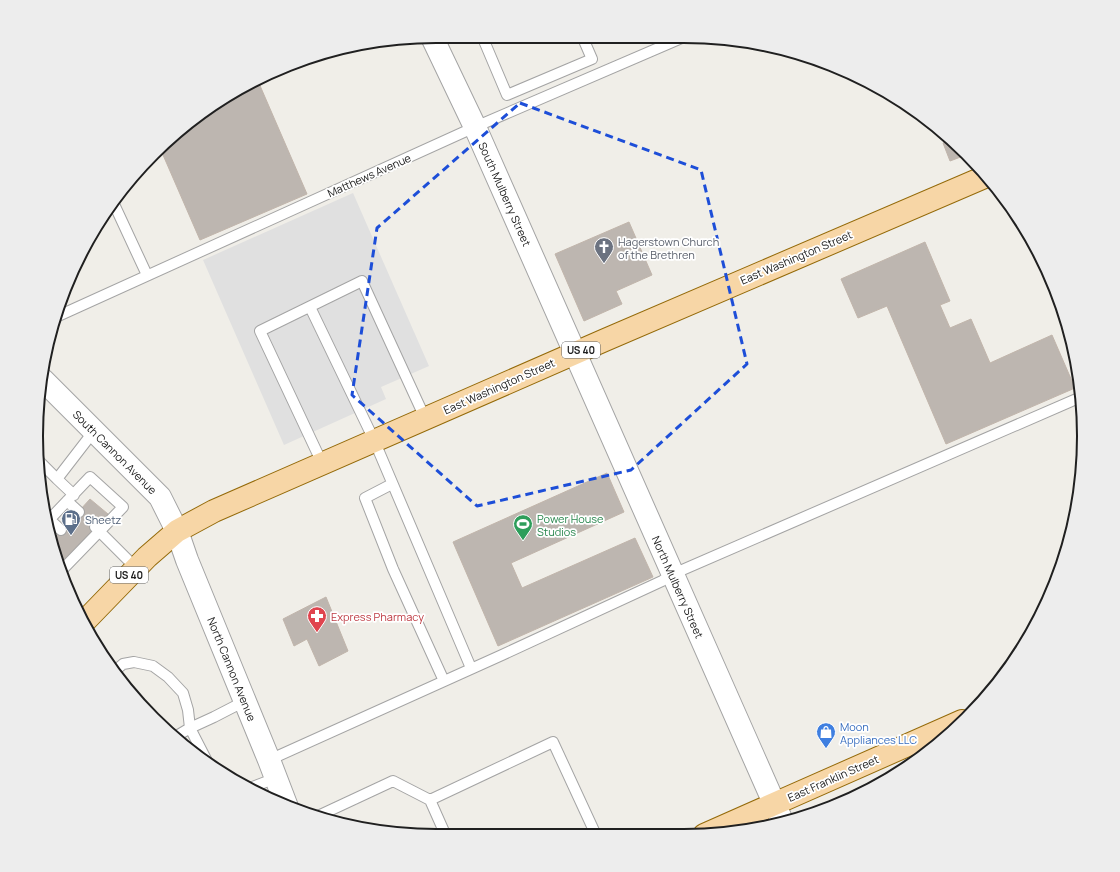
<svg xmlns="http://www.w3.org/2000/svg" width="1120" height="872" font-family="Manrope,sans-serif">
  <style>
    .parking { fill: #e0e0e0 }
    .building { fill: #bdb6b0; stroke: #c1b5ab }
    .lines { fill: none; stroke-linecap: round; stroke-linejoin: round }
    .service-casing { stroke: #a4a4a4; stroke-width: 12 }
    .tertiary-casing { stroke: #a4a4a4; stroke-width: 24 }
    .primary-casing { stroke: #946a09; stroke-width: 24 }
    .service { stroke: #fff; stroke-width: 10 }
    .tertiary { stroke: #fff; stroke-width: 22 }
    .primary { stroke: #f7d6a6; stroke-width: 22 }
    .marked { fill: none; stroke: #1d4ed8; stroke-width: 3; stroke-dasharray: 8 5; stroke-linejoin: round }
    .labels { text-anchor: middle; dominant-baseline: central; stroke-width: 3.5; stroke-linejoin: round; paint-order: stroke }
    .shield { fill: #fff; stroke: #636363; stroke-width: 1 }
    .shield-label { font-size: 10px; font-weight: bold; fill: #202020 }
    .street-label { font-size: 11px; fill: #202020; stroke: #fff }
    .worship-label { font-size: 11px; fill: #5b616d; stroke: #fff; text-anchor: start }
    .leisure-label { font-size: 11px; fill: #27864d; stroke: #fff; text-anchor: start }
    .service-label { font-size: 11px; fill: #4e5e75; stroke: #fff; text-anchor: start }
    .health-label { font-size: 11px; fill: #be3a42; stroke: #fff; text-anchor: start }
    .shop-label { font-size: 11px; fill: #366cbe; stroke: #fff; text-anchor: start }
    .rim { fill: none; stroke: #202020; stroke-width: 2 }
  </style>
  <rect width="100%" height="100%" fill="#f0eee8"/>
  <!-- parking -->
  <path class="parking" d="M 353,193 L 429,366 L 381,387 L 386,399 L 284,445 L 203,260 Z"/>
  <!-- building -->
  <path class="building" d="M 258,81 L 307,194 L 200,240 L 160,148 L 236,90 Z
    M 948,138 L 966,155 L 950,161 L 943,143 L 949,140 Z
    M 629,222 L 652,275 L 616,291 L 622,304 L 584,321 L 555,254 Z
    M 925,242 L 950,301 L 940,305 L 950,328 L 971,319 L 990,363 L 1052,335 L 1075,388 L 946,444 L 887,306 L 858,318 L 841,279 Z
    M 607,473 L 624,512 L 511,563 L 522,588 L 635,538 L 653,577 L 498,646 L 453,542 Z
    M 90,499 L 108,514 L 60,564 L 51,542 Z
    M 326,597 L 348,651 L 319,666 L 307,639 L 294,646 L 283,619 Z
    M 123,680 L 148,703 L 144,707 Z"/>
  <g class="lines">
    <!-- service casing -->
    <g class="service-casing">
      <path id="service" d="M 482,36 L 507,95 L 592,59 L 582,36
        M 114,204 L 147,275
        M 310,307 L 374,440 L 471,668
        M 56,317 L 475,127 L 684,37
        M 39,461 L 57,479
        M 322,463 L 260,331 L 362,281 L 425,418
        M 392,484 L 365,498 L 393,569 L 444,681
        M 74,495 L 57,479 L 94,431
        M 67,501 L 79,512
        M 50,520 L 61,530
        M 47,522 L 90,477 L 123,507 L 62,570
        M 95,527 L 136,568
        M 116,670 L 123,664 L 134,662 L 153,666 L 168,677 L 183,693 L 188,710 L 190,728 L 175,737
        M 269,760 L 502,655 L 662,581 L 673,574 L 1081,397
        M 209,765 L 190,728 L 214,717 L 245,701
        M 250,788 L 276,778
        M 430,800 L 553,742 L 596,835
        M 318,816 L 393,781 L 430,800 L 446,836"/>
    </g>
    <!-- tertiary casing -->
    <g class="tertiary-casing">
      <path id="tertiary" d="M 432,37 L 475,127 L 782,821
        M 43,380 L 160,497 L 177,531 L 187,560 L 269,760 L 287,807"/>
    </g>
    <!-- primary casing -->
    <g class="primary-casing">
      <path id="primary" d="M 84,622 L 147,557 L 177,531 L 214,511 L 605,340 L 987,176
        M 704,835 L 962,721"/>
    </g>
    <!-- service -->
    <use href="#service" class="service"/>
    <!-- tertiary -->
    <use href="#tertiary" class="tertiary"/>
    <!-- primary -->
    <use href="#primary" class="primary"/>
  </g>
  <!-- marked area -->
  <path class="marked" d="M 520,103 L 701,170 L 747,364 L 631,470 L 477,506 L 352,395 L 377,228 Z"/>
  <!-- icons -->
  <defs>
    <g id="church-pin" transform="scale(1)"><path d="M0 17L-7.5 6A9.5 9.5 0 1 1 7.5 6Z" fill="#6b7280" stroke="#fff"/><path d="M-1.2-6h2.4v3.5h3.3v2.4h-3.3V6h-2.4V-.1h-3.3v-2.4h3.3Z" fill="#fff"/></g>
    <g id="fuel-pin" transform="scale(1)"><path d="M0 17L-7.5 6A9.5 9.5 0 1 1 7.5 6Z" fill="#5c6f8a" stroke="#fff"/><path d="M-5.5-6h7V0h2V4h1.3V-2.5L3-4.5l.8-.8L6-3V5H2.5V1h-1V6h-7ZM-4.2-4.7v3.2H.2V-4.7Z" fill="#fff"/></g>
    <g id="stadium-pin" transform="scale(1)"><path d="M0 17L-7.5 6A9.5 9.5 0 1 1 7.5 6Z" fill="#2e9e5b" stroke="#fff"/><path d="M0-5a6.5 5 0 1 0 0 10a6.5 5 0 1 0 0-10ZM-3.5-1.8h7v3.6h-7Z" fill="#fff"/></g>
    <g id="pharmacy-pin" transform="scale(1)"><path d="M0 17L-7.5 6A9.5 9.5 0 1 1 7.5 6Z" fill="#e0444e" stroke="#fff"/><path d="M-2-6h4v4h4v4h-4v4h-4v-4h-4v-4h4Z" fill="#fff"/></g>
    <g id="shop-pin" transform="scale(1)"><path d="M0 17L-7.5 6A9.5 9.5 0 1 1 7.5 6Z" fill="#3f7fe0" stroke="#fff"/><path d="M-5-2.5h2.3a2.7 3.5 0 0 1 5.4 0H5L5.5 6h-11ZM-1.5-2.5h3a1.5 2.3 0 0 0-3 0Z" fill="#fff"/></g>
  </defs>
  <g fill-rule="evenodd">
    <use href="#church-pin" x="604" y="247"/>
    <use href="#fuel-pin" x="71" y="519"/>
    <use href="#stadium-pin" x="523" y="524"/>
    <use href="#pharmacy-pin" x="317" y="616"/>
    <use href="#shop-pin" x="826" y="732"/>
  </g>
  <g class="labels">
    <!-- shield labels -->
    <g class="shield">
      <rect x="562" y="342" width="38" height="16" rx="3"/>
      <rect x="110" y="567" width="38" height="16" rx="3"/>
    </g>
    <g class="shield-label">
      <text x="581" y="350">US 40</text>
      <text x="129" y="575">US 40</text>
    </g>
    <!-- street labels -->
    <g class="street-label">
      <text transform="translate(369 175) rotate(-24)">Matthews Avenue</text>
      <text transform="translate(505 194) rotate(66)">South Mulberry Street</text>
      <text transform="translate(796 257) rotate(-23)">East Washington Street</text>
      <text transform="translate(499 386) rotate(-24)">East Washington Street</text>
      <text transform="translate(115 452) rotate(45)">South Cannon Avenue</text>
      <text transform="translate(678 587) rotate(66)">North Mulberry Street</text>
      <text transform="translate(232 669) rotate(68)">North Cannon Avenue</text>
      <text transform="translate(833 778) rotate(-24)">East Franklin Street</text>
    </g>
    <!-- worship labels -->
    <g class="worship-label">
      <text x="618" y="241">Hagerstown Church<tspan x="618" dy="13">of the Brethren</tspan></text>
    </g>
    <!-- leisure labels -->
    <g class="leisure-label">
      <text x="537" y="518">Power House<tspan x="537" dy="13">Studios</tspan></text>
    </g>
    <!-- service labels -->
    <g class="service-label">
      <text x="85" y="519">Sheetz</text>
    </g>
    <!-- health labels -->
    <g class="health-label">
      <text x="331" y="616">Express Pharmacy</text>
    </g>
    <!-- shop labels -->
    <g class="shop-label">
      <text x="840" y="726">Moon<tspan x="840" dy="13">Appliances LLC</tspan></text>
    </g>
  </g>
  <!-- crop -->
  <path d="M0 0H1120V872H0ZM436 43H684A393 393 0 0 1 1077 436V436A393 393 0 0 1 684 829H436A393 393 0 0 1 43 436V436A393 393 0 0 1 436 43Z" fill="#ededed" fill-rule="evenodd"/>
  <path class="rim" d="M436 43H684A393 393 0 0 1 1077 436V436A393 393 0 0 1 684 829H436A393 393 0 0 1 43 436V436A393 393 0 0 1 436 43Z"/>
</svg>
